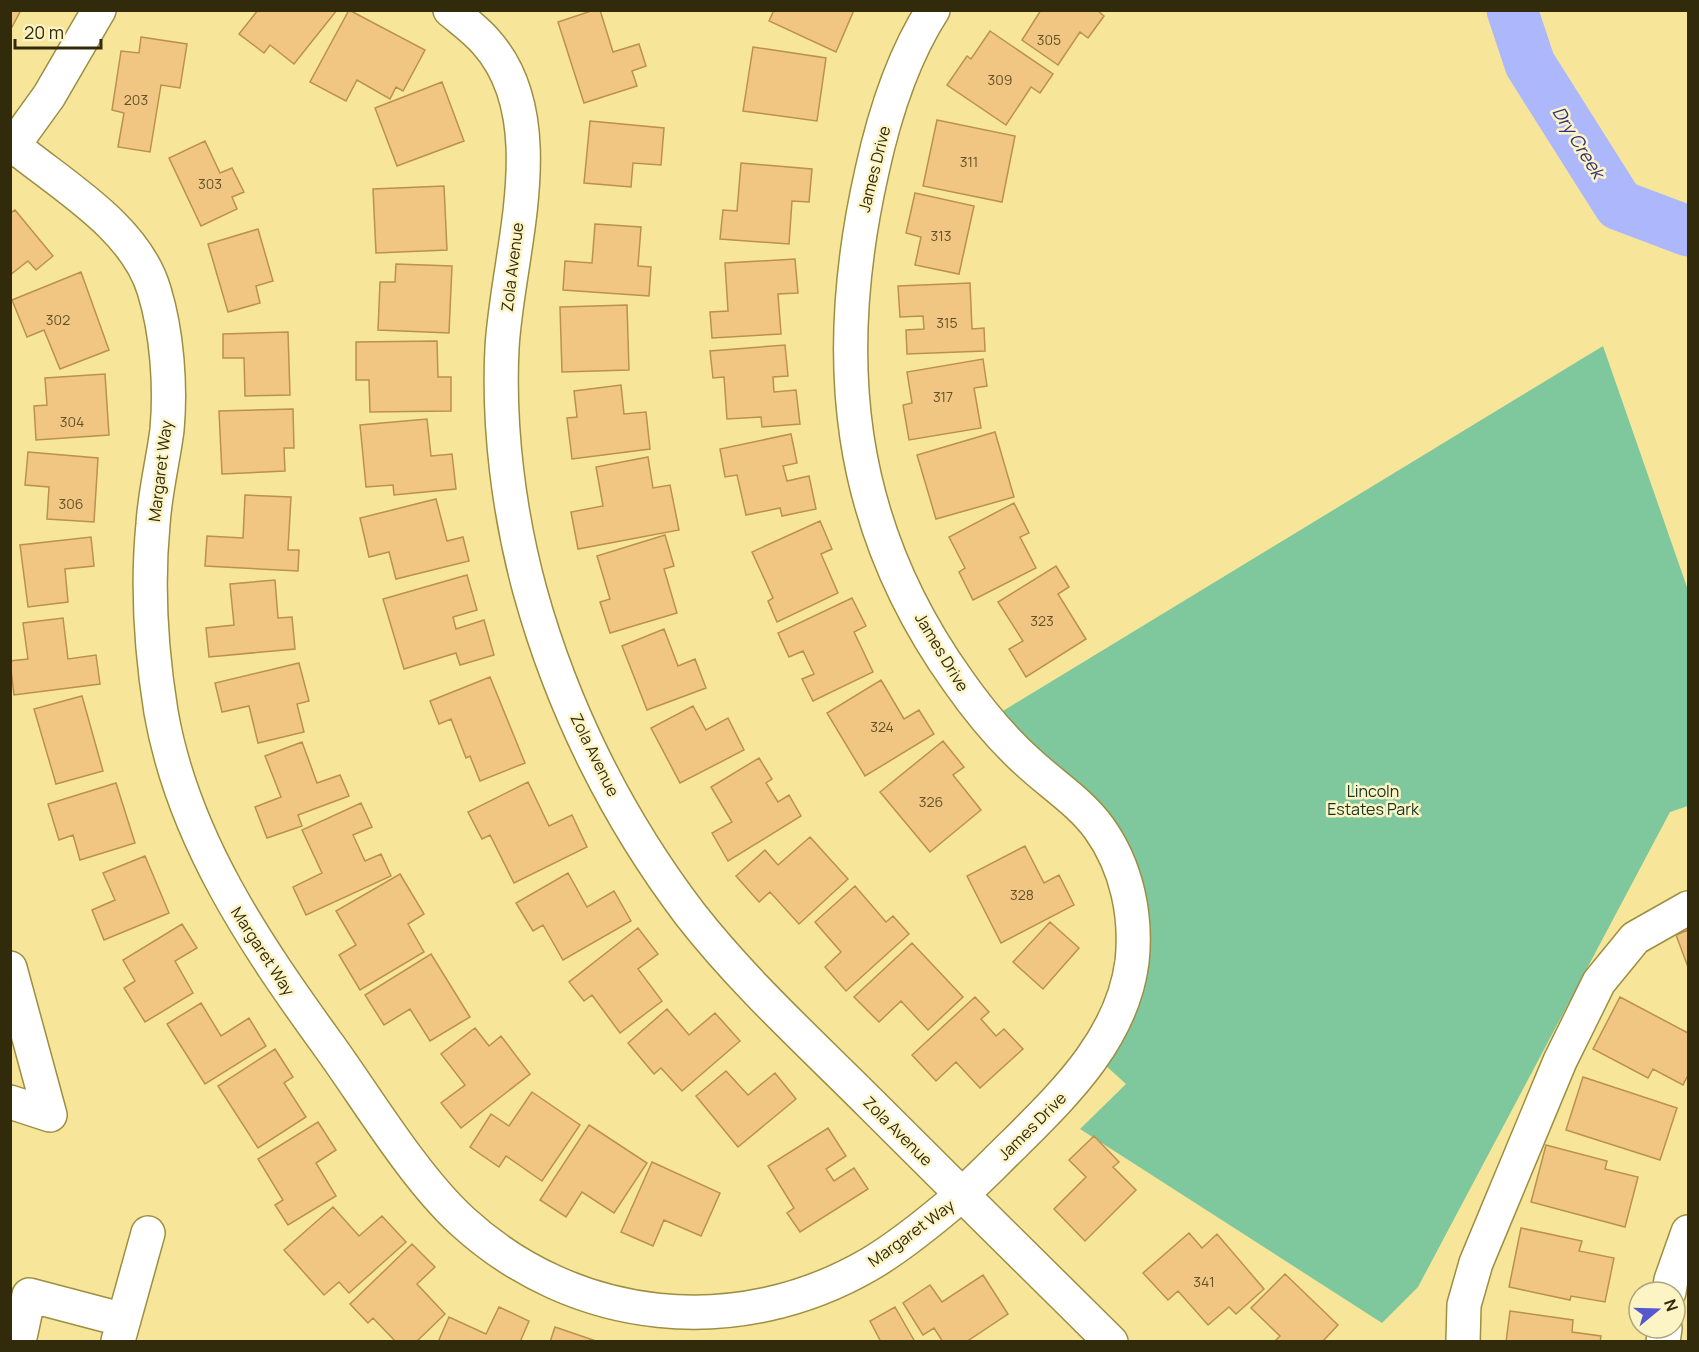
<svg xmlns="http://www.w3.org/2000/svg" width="1699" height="1352" font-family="Manrope,sans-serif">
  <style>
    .green { fill: #7fc89d }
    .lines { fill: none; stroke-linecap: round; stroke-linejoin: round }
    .river { stroke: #adb7fc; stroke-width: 51 }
    .building { fill: #f1c582; stroke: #bb914e; stroke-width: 1.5 }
    .minor-casing { stroke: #9e8e41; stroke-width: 36 }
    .minor { stroke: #fff; stroke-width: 33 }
    .labels { text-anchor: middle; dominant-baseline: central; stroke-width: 5; stroke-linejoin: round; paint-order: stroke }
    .number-label { font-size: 14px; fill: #625229 }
    .street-label { font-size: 16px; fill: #322b0b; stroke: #fdf4c6 }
    .park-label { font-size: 16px; fill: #133422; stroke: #fdf4c6 }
    .water-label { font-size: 18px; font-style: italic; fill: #313280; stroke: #fdf4c6 }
  </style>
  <rect width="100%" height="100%" fill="#f7e699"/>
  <!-- green -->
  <path class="green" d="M 1603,346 L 1688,590 L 1688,806 L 1670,812 L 1418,1287 L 1382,1323 L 1080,1129 L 1126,1084 L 1094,1055 L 1125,982 L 1123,899 L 1088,824 L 988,720 Z"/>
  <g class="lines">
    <!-- river -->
    <path class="river" d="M 1512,10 L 1530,64 L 1619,205 L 1688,231"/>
  </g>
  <!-- building -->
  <path class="building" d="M 10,10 L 21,10 L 12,27 L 10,27 Z
    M 258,10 L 337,10 L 294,64 L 270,45 L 264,53 L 239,34 Z
    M 349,10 L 425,50 L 403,91 L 396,87 L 390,99 L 357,80 L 346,101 L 310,82 Z
    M 594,10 L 600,10 L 613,52 L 639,44 L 646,66 L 632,71 L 637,86 L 584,103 L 558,22 Z
    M 774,10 L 854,10 L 836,52 L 769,21 Z
    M 1041,10 L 1097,10 L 1104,16 L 1088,38 L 1080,32 L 1058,65 L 1022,40 Z
    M 990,31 L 1053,74 L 1040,93 L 1031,87 L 1006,125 L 947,85 L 967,56 L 971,59 Z
    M 141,37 L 187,44 L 180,88 L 161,85 L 150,152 L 118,147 L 124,113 L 112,110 L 121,51 L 139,53 Z
    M 753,47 L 826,58 L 817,121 L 743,111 Z
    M 442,82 L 464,141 L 397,166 L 375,108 Z
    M 937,120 L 1015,136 L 1002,202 L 923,186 Z
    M 590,121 L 664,128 L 661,165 L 633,163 L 631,187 L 584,183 Z
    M 205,141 L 220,173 L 232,168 L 244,192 L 232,197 L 237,209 L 201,226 L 169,158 Z
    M 741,163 L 812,169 L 809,202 L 792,201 L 789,244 L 720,239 L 723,210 L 737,211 Z
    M 444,186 L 447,250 L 376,253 L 373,189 Z
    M 915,193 L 974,206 L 959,274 L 915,265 L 921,237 L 906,233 Z
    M 15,210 L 53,256 L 36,270 L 28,261 L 10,275 L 10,213 Z
    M 595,224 L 641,227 L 638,266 L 651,267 L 649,296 L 563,290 L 565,261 L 592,263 Z
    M 258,229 L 273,281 L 256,286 L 260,303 L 228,312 L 208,244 Z
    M 795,259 L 798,293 L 778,294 L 781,334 L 712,338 L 710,312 L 728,311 L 725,263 Z
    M 396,264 L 452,266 L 449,333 L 378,330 L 380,282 L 395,282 Z
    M 81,272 L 109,350 L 60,369 L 44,330 L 27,337 L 12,300 Z
    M 970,283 L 972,329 L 984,328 L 985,351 L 907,354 L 906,330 L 924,329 L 923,316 L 900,317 L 898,286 Z
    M 627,305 L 629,370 L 562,372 L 560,307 Z
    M 288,332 L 290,395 L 245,396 L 244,358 L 223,358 L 223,334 Z
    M 437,341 L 438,377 L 451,377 L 451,411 L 370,412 L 369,380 L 356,380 L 356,342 Z
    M 785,345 L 788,376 L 773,377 L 774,392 L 796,390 L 800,424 L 762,427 L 761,417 L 727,419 L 724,377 L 713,378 L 710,351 Z
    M 983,359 L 987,386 L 974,388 L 981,428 L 909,440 L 903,405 L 912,403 L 907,372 Z
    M 105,374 L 109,435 L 36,440 L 34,406 L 47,405 L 45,378 Z
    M 621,385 L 624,414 L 646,412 L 650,449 L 572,459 L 567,418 L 577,417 L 574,391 Z
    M 293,409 L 294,448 L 284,448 L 285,471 L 222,474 L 219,411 Z
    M 427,419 L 431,456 L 452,454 L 456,489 L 394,495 L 393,485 L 366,487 L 360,425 Z
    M 995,432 L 1014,497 L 936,519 L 917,455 Z
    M 791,434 L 797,463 L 783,466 L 787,481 L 809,476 L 816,509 L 782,516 L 780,508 L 746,515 L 737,475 L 725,477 L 720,449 Z
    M 28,452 L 98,458 L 94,522 L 47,519 L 49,487 L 25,485 Z
    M 648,457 L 653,488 L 670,485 L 679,530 L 578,549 L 571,512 L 603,506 L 596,467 Z
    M 245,495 L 291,497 L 288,550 L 299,550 L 298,571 L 205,566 L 207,536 L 243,538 Z
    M 436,499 L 447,541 L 463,537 L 469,561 L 396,579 L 389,552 L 369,557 L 360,518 Z
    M 1014,503 L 1029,533 L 1020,537 L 1036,568 L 973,600 L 959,572 L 965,568 L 949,537 Z
    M 820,521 L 832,549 L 821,554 L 838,593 L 777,622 L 768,601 L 773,598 L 752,552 Z
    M 665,535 L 674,566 L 664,569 L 677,613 L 610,633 L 600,602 L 610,599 L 597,556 Z
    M 91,537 L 94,566 L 65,569 L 68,602 L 28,607 L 20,545 Z
    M 1056,566 L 1069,587 L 1058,594 L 1086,639 L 1026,677 L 1009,649 L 1023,641 L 998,602 Z
    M 467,575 L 477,610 L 453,617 L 456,629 L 484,620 L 494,655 L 460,665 L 456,653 L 404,669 L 383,599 Z
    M 275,580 L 278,618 L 292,617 L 295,649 L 209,657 L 206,628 L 234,625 L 230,584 Z
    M 852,598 L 866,626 L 854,632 L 873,672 L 813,701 L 802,679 L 814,674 L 803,651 L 789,657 L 778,633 Z
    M 63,618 L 68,659 L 96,655 L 100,684 L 14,695 L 10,661 L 28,659 L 23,623 Z
    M 664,629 L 678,666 L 695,659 L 706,688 L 647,710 L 622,646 Z
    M 299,663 L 309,701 L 297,704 L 304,732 L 258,743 L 249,706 L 222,712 L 215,683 Z
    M 490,677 L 525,763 L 480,781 L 470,756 L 466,758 L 451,719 L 439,724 L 430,701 Z
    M 881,680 L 904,719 L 919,710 L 934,734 L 865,776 L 827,713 Z
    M 82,696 L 103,771 L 56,784 L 34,709 Z
    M 693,706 L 706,730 L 728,718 L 744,750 L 680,783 L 651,728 Z
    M 943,741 L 964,767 L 953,775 L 981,810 L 930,852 L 880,792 Z
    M 302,742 L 317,783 L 340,775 L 349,796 L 298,815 L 302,826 L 267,838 L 255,807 L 281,797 L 265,756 Z
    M 759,758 L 772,779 L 766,783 L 778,802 L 789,795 L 801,816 L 728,861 L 712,833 L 732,822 L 711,787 Z
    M 528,782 L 549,826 L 572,815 L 587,847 L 514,883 L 490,835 L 482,839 L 468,812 Z
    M 116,783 L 135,843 L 80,860 L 73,835 L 59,840 L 48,804 Z
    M 361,803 L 372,827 L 353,835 L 365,861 L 381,854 L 391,876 L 306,915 L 293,887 L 322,873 L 302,830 Z
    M 810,837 L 848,879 L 799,924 L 770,892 L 759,902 L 736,876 L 765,850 L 778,865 Z
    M 1025,846 L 1044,883 L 1059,875 L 1074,905 L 1001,943 L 967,876 Z
    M 145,856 L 169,913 L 104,940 L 92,910 L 115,900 L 103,873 Z
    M 568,873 L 587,907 L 614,891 L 631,921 L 563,960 L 543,925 L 533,931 L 516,903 Z
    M 400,874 L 424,914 L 408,924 L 424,952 L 360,990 L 339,955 L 356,945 L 336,911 Z
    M 855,886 L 886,922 L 893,916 L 909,934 L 846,991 L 825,967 L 841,952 L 815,922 Z
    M 1050,922 L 1079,948 L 1043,989 L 1013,962 Z
    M 182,924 L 197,948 L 175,961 L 193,993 L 145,1022 L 124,988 L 135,981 L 123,960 Z
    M 638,928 L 658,954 L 638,969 L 662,1001 L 620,1033 L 592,995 L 584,1001 L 569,982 Z
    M 1688,930 L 1688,967 L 1676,935 Z
    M 912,943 L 963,997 L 928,1030 L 901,1001 L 879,1022 L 854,997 Z
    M 431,954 L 470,1017 L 430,1041 L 410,1009 L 384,1025 L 365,995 Z
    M 975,997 L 989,1012 L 981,1019 L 996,1036 L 1004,1029 L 1023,1049 L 980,1088 L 956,1062 L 936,1081 L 912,1055 Z
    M 1620,997 L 1688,1033 L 1688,1075 L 1683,1085 L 1653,1069 L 1648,1078 L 1593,1049 Z
    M 201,1003 L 221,1036 L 249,1018 L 266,1046 L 205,1084 L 167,1024 Z
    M 667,1009 L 689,1035 L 715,1013 L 740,1041 L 682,1091 L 661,1068 L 654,1074 L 628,1043 Z
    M 475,1028 L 489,1046 L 501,1036 L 530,1074 L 461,1128 L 441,1103 L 465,1085 L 441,1054 Z
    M 275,1049 L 293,1077 L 284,1083 L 306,1117 L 258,1148 L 218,1086 Z
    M 726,1071 L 748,1095 L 775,1073 L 796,1099 L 738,1147 L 696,1096 Z
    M 1583,1077 L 1677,1108 L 1660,1160 L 1566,1130 Z
    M 532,1092 L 580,1125 L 542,1181 L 506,1156 L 499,1167 L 470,1147 L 491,1114 L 509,1126 Z
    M 318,1122 L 336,1150 L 316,1163 L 336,1196 L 288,1225 L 275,1205 L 283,1200 L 258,1159 Z
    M 589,1125 L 647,1163 L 614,1213 L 582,1192 L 566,1217 L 540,1200 Z
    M 828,1128 L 846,1156 L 826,1169 L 834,1181 L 854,1168 L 868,1189 L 800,1232 L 787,1213 L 794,1208 L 768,1166 Z
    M 1094,1136 L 1119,1162 L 1113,1167 L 1136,1190 L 1085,1241 L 1054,1209 L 1086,1177 L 1069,1160 Z
    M 1546,1145 L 1607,1161 L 1605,1169 L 1638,1177 L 1625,1227 L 1531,1202 Z
    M 652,1162 L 720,1193 L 701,1236 L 664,1220 L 653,1246 L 621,1232 Z
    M 333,1207 L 359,1236 L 382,1216 L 406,1242 L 349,1293 L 339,1282 L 324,1295 L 284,1250 Z
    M 1521,1228 L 1582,1241 L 1579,1251 L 1614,1258 L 1605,1302 L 1571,1296 L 1570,1300 L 1509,1287 Z
    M 1189,1233 L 1202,1248 L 1217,1234 L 1264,1289 L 1236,1314 L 1229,1307 L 1208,1325 L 1178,1291 L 1168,1300 L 1143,1273 Z
    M 412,1244 L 435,1267 L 417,1284 L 445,1314 L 416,1342 L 396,1342 L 373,1318 L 368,1323 L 350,1304 Z
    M 1285,1274 L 1338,1325 L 1322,1342 L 1274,1342 L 1280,1336 L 1251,1308 Z
    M 983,1275 L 1008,1314 L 966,1342 L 943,1342 L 934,1328 L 923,1335 L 903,1303 L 930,1285 L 942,1302 Z
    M 499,1307 L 529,1321 L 520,1342 L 438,1342 L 449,1317 L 486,1334 Z
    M 895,1307 L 915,1342 L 881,1342 L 870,1321 Z
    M 1510,1311 L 1573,1320 L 1572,1332 L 1601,1336 L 1600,1342 L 1506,1342 Z
    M 555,1327 L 599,1342 L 550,1342 Z"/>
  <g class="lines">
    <!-- minor casing -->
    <g class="minor-casing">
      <path id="minor" d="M 450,10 C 462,20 476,30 486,42 C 556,120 507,255 502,348 C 498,427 509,514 530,591 C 562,707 617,818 690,914 C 743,982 809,1042 870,1103 C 950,1183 1030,1262 1111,1342
        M 14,146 C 63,186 135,227 154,290 C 167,332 171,386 167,430 C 163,461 155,492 153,524 C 147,586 151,650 161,712 C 183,838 255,944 329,1046 C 368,1100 414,1177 462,1221 C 575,1325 738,1341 870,1264 C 897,1248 922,1228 946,1208 C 971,1188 992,1165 1015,1143 C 1066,1092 1122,1038 1132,962 C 1137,916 1127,867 1099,828 C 1081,803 1053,785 1030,764 C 1003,740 979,711 958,681 C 845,523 830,357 872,171 C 884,116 902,58 933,10
        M 10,150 L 49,96 L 99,10
        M 10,968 L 50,1115 L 10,1102
        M 1669,1292 L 1671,1280 L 1688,1232
        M 118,1341 L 148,1233
        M 19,1342 L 29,1295 L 124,1320
        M 1463,1342 L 1464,1305 L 1476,1263 L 1560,1061 L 1599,982 L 1635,938 L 1688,908
        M 1663,1342 L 1665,1328"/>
    </g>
    <!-- minor -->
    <use href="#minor" class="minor"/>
  </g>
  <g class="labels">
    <!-- number labels -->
    <g class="number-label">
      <text x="1049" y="39">305</text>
      <text x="1000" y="79">309</text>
      <text x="136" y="99">203</text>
      <text x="969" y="161">311</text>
      <text x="210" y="183">303</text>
      <text x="941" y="235">313</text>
      <text x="58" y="319">302</text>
      <text x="947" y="322">315</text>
      <text x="943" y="396">317</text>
      <text x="72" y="421">304</text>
      <text x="71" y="503">306</text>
      <text x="1042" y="620">323</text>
      <text x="882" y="726">324</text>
      <text x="931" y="801">326</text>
      <text x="1022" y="894">328</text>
      <text x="1204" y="1281">341</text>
    </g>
    <!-- street labels -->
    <g class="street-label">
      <text transform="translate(874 169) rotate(-76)">James Drive</text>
      <text transform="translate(512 267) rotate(-83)">Zola Avenue</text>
      <text transform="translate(160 471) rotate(-83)">Margaret Way</text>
      <text transform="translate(942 652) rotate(59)">James Drive</text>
      <text transform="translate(595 755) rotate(64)">Zola Avenue</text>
      <text transform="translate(263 951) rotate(57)">Margaret Way</text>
      <text transform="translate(1032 1126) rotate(-45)">James Drive</text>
      <text transform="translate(898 1131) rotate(45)">Zola Avenue</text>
      <text transform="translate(911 1233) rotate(-36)">Margaret Way</text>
    </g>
    <!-- park labels -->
    <g class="park-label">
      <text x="1373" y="791">Lincoln<tspan x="1373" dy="18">Estates Park</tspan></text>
    </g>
    <!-- water labels -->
    <g class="water-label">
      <text transform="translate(1579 142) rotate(58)">Dry Creek</text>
    </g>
  </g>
  <!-- border -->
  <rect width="1699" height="1352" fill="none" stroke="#322b0b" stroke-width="24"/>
  <!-- north arrow -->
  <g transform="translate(1657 1310) rotate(71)"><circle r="28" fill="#fdf4c6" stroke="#aca47b" stroke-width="1.5"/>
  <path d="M0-4.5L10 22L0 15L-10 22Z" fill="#5658cf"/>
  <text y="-9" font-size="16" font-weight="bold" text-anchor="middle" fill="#322b0b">N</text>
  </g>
  <!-- scale -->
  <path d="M15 39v9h86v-9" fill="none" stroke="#322b0b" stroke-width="3"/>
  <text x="24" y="39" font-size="18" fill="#322b0b" stroke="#fdf4c6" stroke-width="4.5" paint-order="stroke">20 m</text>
</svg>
